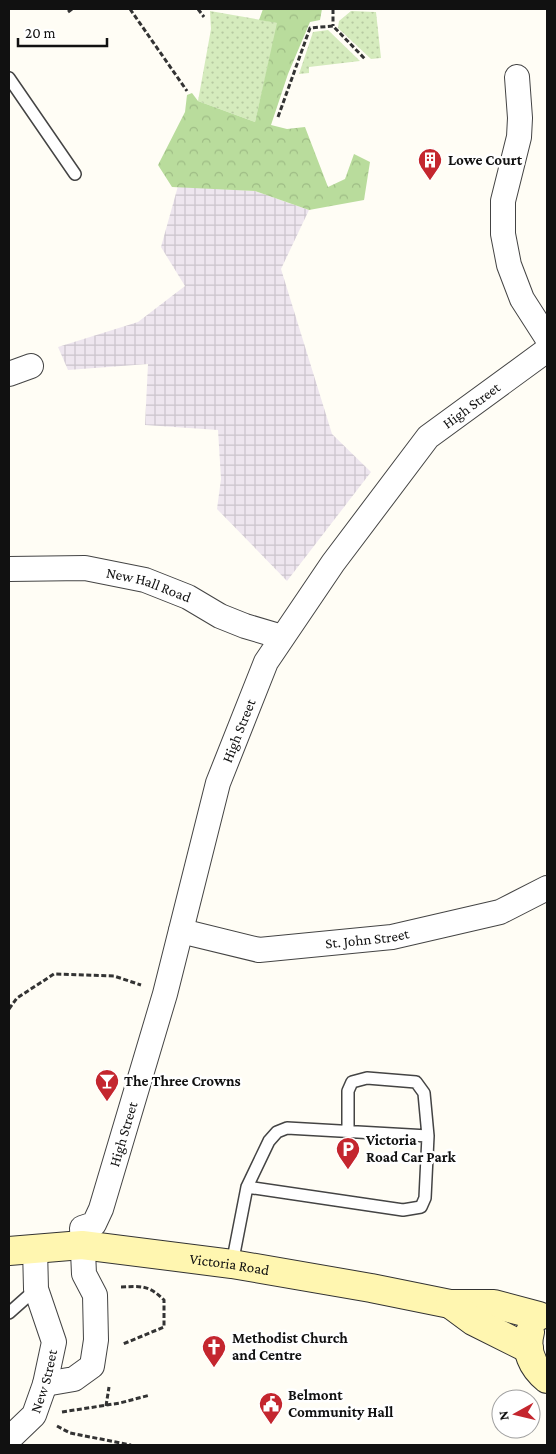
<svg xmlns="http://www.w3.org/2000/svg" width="556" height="1454" font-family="'Crimson Pro',serif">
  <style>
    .industrial { fill: url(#industrial-grid) }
    .grass { fill: url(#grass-dots) }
    .forest { fill: url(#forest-crowns) }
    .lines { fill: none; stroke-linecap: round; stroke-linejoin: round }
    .lane-casing { stroke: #444; stroke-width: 14 }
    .street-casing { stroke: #444; stroke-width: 26 }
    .secondary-casing { stroke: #333; stroke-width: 30 }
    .path { stroke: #333; stroke-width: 3; stroke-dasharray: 5 2.5; stroke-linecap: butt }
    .lane { stroke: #fff; stroke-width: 11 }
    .street { stroke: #fff; stroke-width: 24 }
    .secondary { stroke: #fff6b0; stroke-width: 28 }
    .labels { text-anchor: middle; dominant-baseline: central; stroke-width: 5; stroke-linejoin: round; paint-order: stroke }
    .poi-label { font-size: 15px; font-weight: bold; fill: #111; stroke: #fff; text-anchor: start }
    .street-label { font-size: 15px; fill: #111; stroke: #fff }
  </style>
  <defs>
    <pattern id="industrial-grid" width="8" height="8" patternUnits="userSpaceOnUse" patternTransform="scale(1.25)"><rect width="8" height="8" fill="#eee6ef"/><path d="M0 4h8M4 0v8" fill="none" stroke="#cbc4cc"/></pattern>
    <pattern id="grass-dots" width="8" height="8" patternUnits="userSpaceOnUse" patternTransform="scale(1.25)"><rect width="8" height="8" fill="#d5ebbd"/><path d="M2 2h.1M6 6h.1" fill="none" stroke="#b6c8a1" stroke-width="1.8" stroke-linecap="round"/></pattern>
    <pattern id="forest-crowns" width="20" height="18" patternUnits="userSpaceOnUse" patternTransform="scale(1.25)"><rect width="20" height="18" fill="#b9dc9c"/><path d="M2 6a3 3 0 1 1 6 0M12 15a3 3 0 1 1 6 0" fill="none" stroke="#9ebc85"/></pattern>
  </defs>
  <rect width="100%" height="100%" fill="#fffdf5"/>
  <!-- industrial -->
  <path class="industrial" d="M 178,186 L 255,191 L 309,210 L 281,269 L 332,434 L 371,472 L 287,581 L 217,509 L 221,479 L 218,430 L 145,425 L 148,364 L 68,370 L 58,347 L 138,322 L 185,286 L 161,247 Z"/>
  <!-- grass -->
  <path class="grass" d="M 210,11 L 278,23 L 255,122 L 198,101 L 211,29 Z
    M 351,11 L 376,12 L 381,58 L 371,59 L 338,28 L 339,21 Z
    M 328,30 L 360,61 L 309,67 L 309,73 L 299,74 L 313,32 Z"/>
  <!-- forest -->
  <path class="forest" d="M 263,9 L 322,9 L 320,20 L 310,22 L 288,74 L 271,125 L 287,129 L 305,127 L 328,187 L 345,179 L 354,154 L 370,162 L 364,200 L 309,210 L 255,191 L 172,187 L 158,165 L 185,112 L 187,95 L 192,93 L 198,101 L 255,122 L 277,23 L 259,20 Z"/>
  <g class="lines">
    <!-- lane casing -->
    <g class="lane-casing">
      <path id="lane" d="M 9,78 L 75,174
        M 247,1187 L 403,1210 L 421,1207 L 425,1198 L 428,1136 L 424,1093 L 416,1082 L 367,1078 L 352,1082 L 348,1091 L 348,1131
        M 232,1264 L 247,1187 L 269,1141 L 277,1132 L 287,1128 L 428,1136
        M 9,1313 L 36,1289"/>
    </g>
    <!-- street casing -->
    <g class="street-casing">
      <g id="street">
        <path d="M 517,77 L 520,118 L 519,137 L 503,201 L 503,234 L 509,265 L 522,299 L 547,338"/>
        <path d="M 9,374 L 31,366"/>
        <path id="s1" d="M 9,569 L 85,568 L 145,580 L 188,597 L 220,616 L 245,626 L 282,637"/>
        <path id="s2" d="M 181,931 L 259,950 L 392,937 L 500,912 L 547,888"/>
        <path id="s3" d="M 45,1384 L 74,1379 L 92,1366 L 96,1340 L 95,1295 L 84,1274 L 82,1228 L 94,1224 L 101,1209 L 165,994 L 218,783 L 266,662 L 333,563 L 428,437 L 547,350"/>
        <path id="s4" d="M 9,1439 L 34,1415 L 45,1384 L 54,1342 L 36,1289 L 35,1248"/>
      </g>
    </g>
    <!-- secondary casing -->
    <g class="secondary-casing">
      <g id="secondary">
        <path id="s5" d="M 9,1251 L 82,1245 L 232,1264 L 371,1288 L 450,1304 L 494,1304 L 539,1316"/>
        <path d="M 450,1304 L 473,1321 L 529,1349"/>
        <path d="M 530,1332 C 525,1351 532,1367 547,1379"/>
      </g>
    </g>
    <!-- path -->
    <path class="path" d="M 130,9 L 187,91
      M 198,9 L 204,17
      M 333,9 L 333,26
      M 68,12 L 72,9
      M 278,117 L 310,28 L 333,26 L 366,60
      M 9,1009 L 17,998 L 54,974 L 114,976 L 141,985
      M 121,1287 C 141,1286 149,1285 164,1300 L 164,1327 L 123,1344
      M 106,1406 L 109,1387
      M 62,1412 L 120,1403 L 150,1395
      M 57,1426 L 70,1433 L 131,1445"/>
    <!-- lane -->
    <use href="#lane" class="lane"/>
    <!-- street -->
    <use href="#street" class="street"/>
    <!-- secondary -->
    <use href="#secondary" class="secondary"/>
  </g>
  <!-- icons -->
  <defs>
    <g id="building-pin" transform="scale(1.25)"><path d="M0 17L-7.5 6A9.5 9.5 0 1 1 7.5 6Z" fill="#c4262e" stroke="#fff"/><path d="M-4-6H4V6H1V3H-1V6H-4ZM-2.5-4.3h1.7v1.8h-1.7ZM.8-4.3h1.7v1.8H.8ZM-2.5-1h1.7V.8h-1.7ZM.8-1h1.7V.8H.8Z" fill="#fff"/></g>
    <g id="bar-pin" transform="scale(1.25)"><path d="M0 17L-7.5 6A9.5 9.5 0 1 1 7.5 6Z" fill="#c4262e" stroke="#fff"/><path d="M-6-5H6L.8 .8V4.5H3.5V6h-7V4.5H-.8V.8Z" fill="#fff"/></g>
    <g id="parking-pin" transform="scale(1.25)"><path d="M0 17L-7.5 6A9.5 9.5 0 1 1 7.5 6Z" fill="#c4262e" stroke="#fff"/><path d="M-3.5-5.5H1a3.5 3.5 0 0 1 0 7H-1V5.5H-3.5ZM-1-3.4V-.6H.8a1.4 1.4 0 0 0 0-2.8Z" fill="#fff"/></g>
    <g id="church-pin" transform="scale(1.25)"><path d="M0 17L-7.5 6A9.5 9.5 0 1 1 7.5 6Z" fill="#c4262e" stroke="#fff"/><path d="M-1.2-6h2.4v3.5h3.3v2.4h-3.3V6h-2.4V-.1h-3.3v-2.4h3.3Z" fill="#fff"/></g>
    <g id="civic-pin" transform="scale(1.25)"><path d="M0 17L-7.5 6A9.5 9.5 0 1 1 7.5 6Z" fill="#c4262e" stroke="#fff"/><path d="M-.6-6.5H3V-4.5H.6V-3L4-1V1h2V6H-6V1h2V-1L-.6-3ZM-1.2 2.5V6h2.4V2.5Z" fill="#fff"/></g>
  </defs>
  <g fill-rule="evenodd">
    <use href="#building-pin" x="430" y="160"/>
    <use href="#bar-pin" x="107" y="1081"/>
    <use href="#parking-pin" x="348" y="1149"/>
    <use href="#church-pin" x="214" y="1347"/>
    <use href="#civic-pin" x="271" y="1404"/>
  </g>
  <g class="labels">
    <!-- poi labels -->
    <g class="poi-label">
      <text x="448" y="160">Lowe Court</text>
      <text x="124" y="1081">The Three Crowns</text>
      <text x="366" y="1140">Victoria<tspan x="366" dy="17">Road Car Park</tspan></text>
      <text x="232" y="1338">Methodist Church<tspan x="232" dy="17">and Centre</tspan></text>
      <text x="288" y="1395">Belmont<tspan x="288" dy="17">Community Hall</tspan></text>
    </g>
    <!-- street labels -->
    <g class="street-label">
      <text stroke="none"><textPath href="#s3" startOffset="1125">High Street</textPath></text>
      <text stroke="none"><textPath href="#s1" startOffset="142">New Hall Road</textPath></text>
      <text stroke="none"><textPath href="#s3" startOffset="720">High Street</textPath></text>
      <text stroke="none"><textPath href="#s2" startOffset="189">St. John Street</textPath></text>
      <text stroke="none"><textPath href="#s3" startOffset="300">High Street</textPath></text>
      <text stroke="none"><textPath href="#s5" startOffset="222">Victoria Road</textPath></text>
      <text stroke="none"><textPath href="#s4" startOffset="70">New Street</textPath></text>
    </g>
  </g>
  <!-- border -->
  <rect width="556" height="1454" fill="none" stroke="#111111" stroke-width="20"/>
  <!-- north arrow -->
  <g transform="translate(516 1414) rotate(262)"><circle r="24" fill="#ffffff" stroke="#a0a0a0"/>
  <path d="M0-4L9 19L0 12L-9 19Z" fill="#c4262e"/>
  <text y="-8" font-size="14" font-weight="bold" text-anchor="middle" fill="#111111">N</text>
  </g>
  <!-- scale -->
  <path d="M18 38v8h89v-8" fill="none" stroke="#111111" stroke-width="2.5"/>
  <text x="25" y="38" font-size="15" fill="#111111" stroke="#ffffff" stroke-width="4" paint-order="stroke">20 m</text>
</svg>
